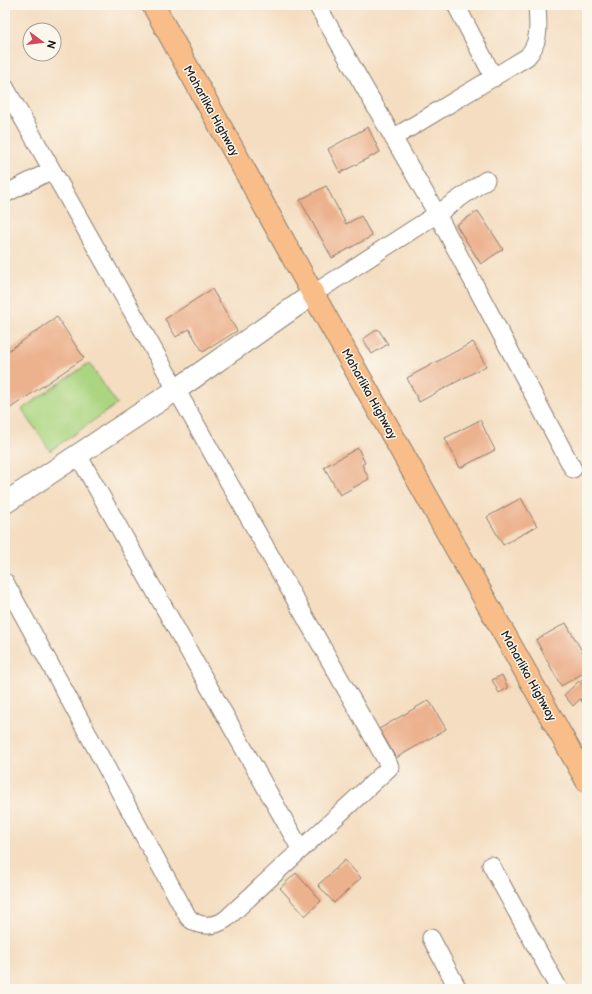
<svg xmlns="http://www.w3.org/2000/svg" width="592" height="994" font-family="'Balsamiq Sans',sans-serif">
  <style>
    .green { fill: #acd581; stroke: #64784e }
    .building { fill: #ecb18d }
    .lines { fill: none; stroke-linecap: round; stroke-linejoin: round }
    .minor-casing { stroke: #887c6e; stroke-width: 19 }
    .tertiary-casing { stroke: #887c6e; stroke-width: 23 }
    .trunk-casing { stroke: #887c6e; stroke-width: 24 }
    .minor { stroke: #fff; stroke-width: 17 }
    .tertiary { stroke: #fff; stroke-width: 21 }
    .trunk { stroke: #f8bd88; stroke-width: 22 }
    .labels { text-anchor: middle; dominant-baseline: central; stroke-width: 3; stroke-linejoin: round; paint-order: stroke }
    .street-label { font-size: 12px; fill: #1c1c1c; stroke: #fbf7ec }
  </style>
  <rect width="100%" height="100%" fill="#fbf7ec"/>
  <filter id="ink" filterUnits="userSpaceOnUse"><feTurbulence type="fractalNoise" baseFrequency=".025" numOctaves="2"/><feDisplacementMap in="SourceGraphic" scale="8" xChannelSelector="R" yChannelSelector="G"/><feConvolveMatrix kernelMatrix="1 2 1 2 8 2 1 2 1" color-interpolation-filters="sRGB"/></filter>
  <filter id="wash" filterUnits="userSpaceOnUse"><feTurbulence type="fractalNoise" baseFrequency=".012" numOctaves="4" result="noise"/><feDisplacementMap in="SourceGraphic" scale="16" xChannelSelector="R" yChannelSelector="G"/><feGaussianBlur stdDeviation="0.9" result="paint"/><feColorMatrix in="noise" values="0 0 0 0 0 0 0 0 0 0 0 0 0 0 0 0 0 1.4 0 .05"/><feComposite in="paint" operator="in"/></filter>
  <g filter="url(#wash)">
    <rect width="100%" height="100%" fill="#f4ddc0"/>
    <!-- green -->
    <path class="green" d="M 89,363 L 117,404 L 50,451 L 22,409 Z"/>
    <g id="blocks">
      <!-- building -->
      <path class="building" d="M 368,127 L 380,152 L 340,173 L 328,149 Z
        M 326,186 L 346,224 L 361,216 L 372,236 L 332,258 L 300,200 Z
        M 478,211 L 503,249 L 481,264 L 456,225 Z
        M 212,289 L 237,331 L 203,352 L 189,329 L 176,337 L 165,319 Z
        M 57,317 L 84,358 L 9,409 L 5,402 L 5,353 Z
        M 378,329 L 388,344 L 372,354 L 363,339 Z
        M 473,342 L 486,366 L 419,402 L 407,378 Z
        M 480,420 L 495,450 L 460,468 L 445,438 Z
        M 358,448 L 365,463 L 362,465 L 369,479 L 340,495 L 324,467 Z
        M 521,498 L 537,526 L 503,545 L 487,517 Z
        M 566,623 L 587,660 L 587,671 L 561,686 L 536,640 Z
        M 502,675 L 508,688 L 499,693 L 492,680 Z
        M 587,675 L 587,687 L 581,680 Z
        M 579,681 L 587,690 L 587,705 L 586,706 L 580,699 L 573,706 L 564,695 Z
        M 429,700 L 446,729 L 396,758 L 379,729 Z
        M 345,860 L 361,878 L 334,903 L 318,885 Z
        M 296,873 L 321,901 L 305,916 L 280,888 Z"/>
    </g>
  </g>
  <g filter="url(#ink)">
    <use href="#blocks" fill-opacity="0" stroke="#887c6e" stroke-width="1"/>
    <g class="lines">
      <!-- minor casing -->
      <g class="minor-casing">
        <path id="minor" d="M 317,5 L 437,214 L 573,469
          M 456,5 L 494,78
          M 5,87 L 390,767 L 226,919 C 215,927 198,928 188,917 L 5,582
          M 393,138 L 527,57 C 541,42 538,24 537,5
          M 5,194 L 52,170
          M 313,294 L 437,214 L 486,180
          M 78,455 L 301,850
          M 491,865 L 559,989
          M 431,938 L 458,989"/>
      </g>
      <!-- tertiary casing -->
      <g class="tertiary-casing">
        <path id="tertiary" d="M 5,503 L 176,390 L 313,294"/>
      </g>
      <!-- trunk casing -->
      <g class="trunk-casing">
        <path id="trunk" d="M 153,5 L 313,294 L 587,781"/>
      </g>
      <!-- minor -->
      <use href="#minor" class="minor"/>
      <!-- tertiary -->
      <use href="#tertiary" class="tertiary"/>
      <!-- trunk -->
      <use href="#trunk" class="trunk"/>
    </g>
  </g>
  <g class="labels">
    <!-- street labels -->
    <g class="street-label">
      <text transform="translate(211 111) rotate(61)">Maharlika Highway</text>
      <text transform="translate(369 394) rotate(61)">Maharlika Highway</text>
      <text transform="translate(528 676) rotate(61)">Maharlika Highway</text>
    </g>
  </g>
  <!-- margin -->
  <rect width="592" height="994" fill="none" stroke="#fbf7ec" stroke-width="20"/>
  <!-- north arrow -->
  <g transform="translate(42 42) rotate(105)"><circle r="19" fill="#fbf7ec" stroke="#a29f99"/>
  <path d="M0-3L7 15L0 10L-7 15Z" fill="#d1495b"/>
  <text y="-6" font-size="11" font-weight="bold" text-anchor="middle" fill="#1c1c1c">N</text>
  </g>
</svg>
